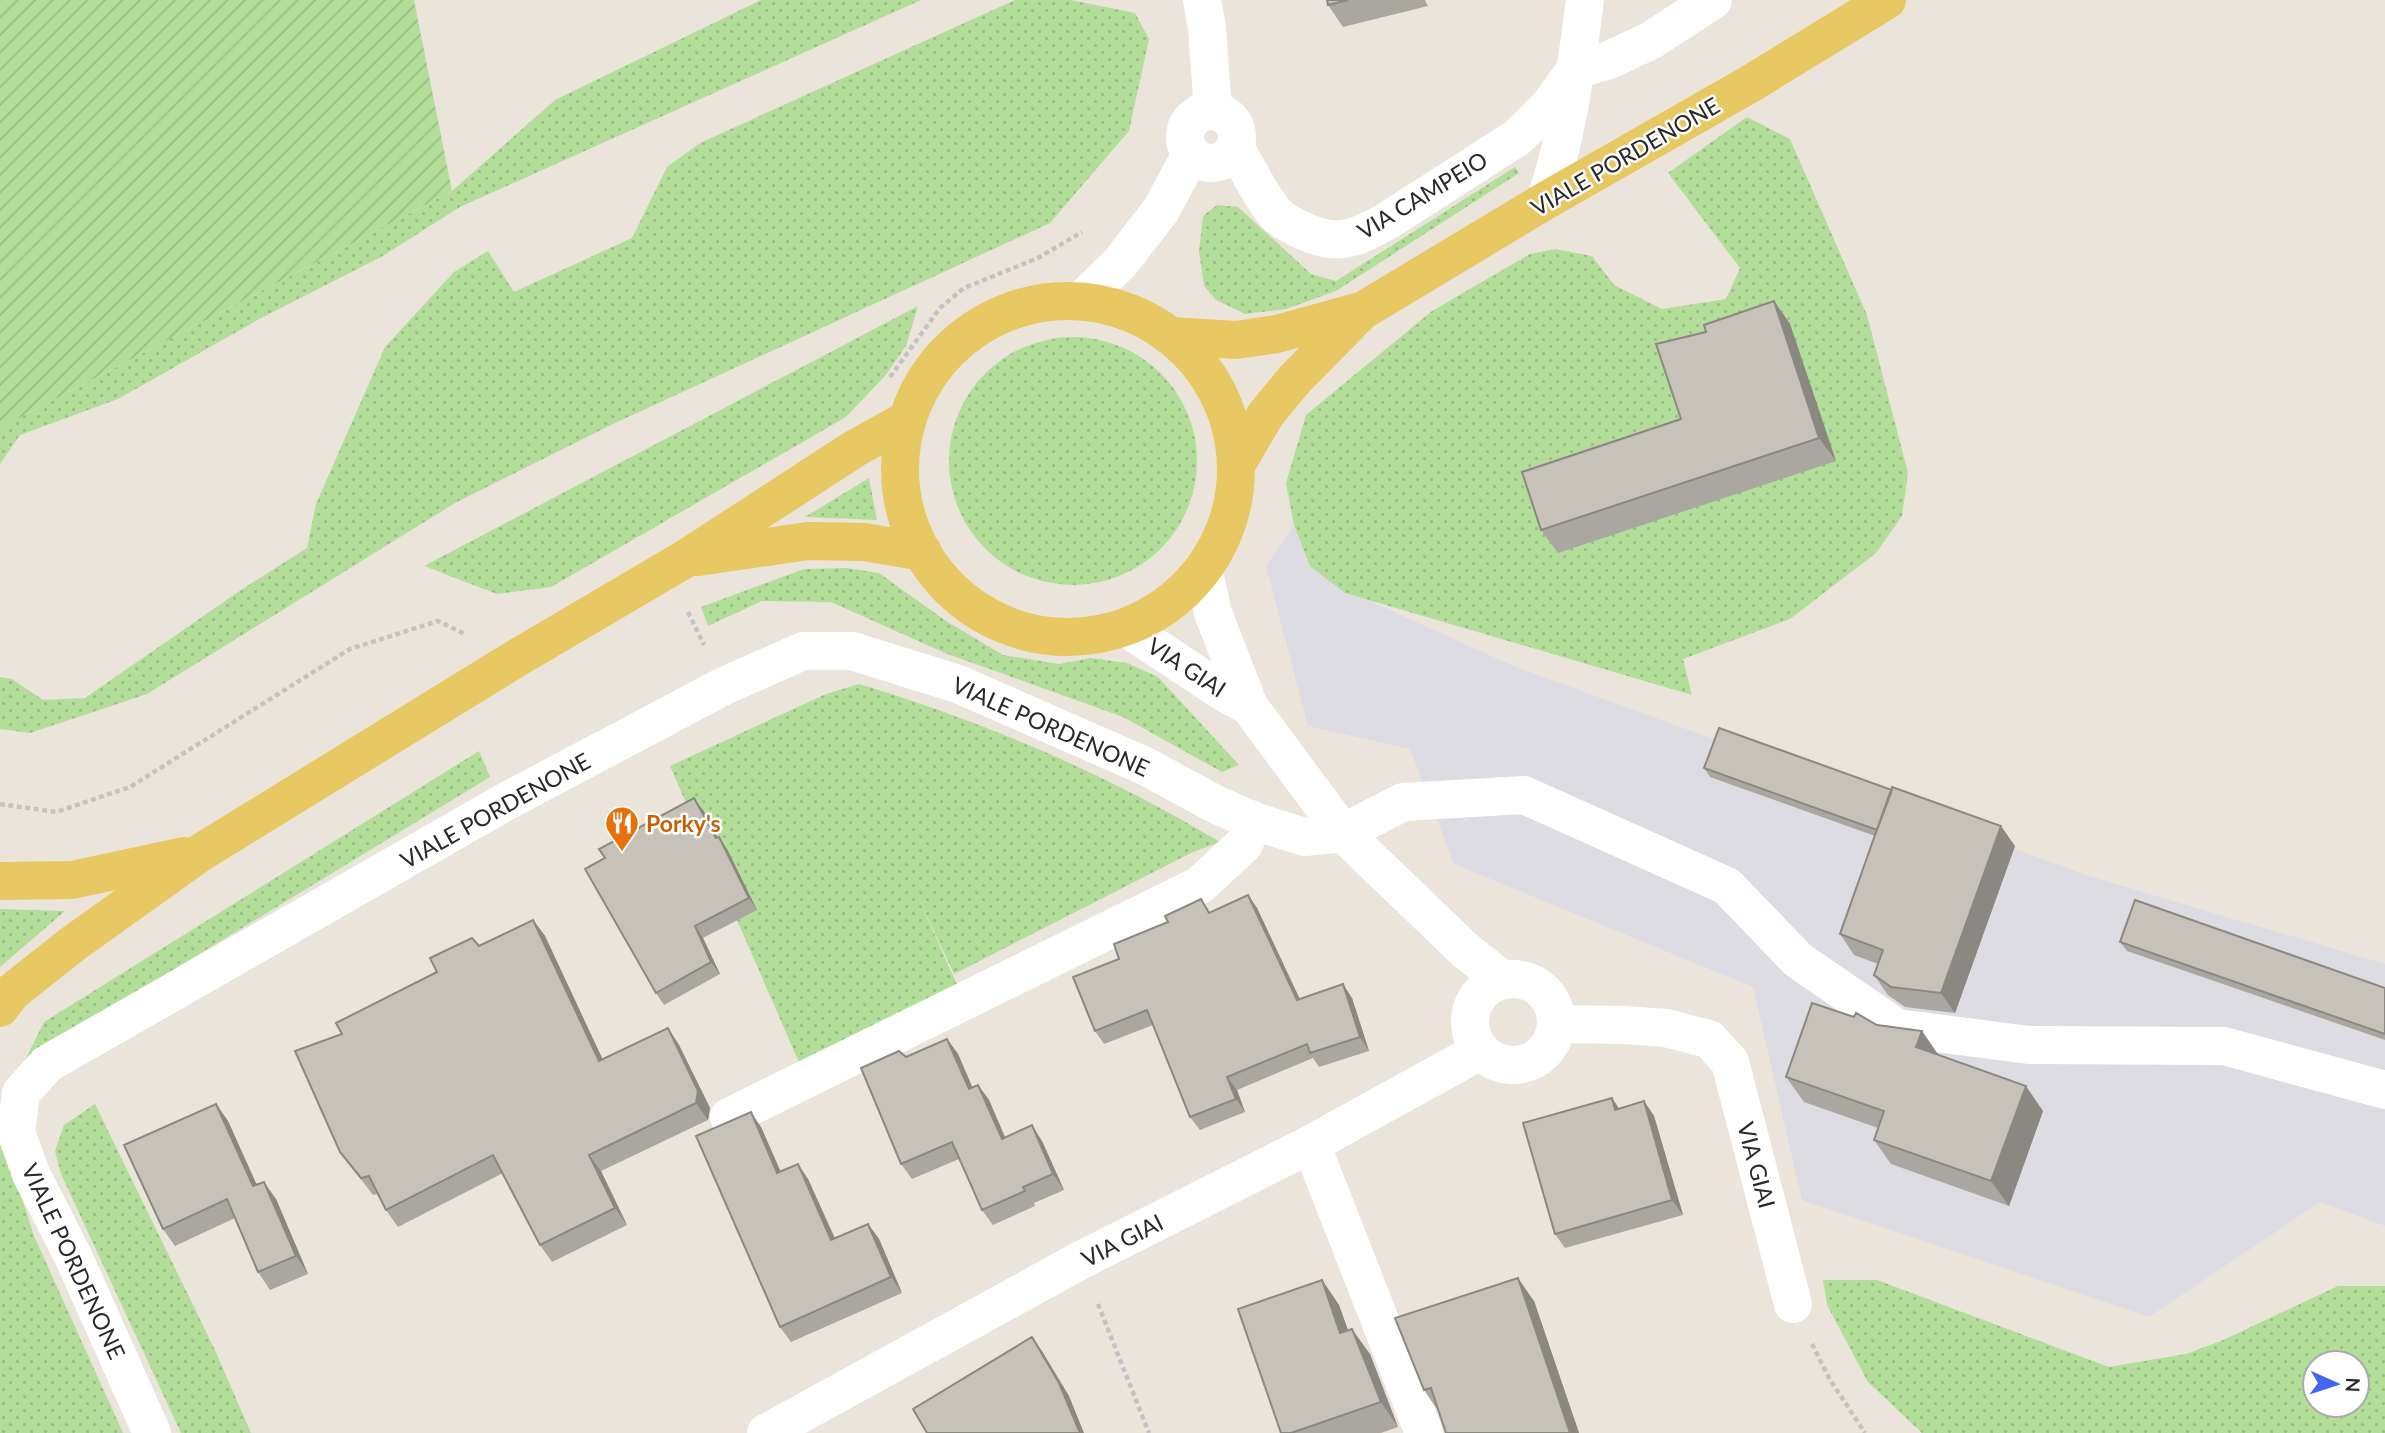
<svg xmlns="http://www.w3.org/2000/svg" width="2385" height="1433" font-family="Lato,sans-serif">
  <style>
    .industrial { fill: #dedce3 }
    .grass { fill: url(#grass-dots); fill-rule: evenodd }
    .garden { fill: url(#garden-furrows) }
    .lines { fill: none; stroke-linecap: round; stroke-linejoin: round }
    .path { stroke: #c3c3c3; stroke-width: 4.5; stroke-dasharray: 5 3.5; stroke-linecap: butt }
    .minor { stroke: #fff; stroke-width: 38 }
    .major { stroke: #e8c862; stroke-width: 38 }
    .wall { fill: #aaa7a0 }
    .shaded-wall { fill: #8b8882 }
    .building { fill: #c6c2ba; stroke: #8b8882; stroke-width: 2 }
    .labels { text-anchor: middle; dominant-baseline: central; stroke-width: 5; stroke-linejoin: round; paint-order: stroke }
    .street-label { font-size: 23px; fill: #292929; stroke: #fff }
    .food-label { font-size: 23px; font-weight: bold; fill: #c56008; stroke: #fff; text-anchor: start }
  </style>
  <defs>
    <pattern id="grass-dots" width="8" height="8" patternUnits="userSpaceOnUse" patternTransform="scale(1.75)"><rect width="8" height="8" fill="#b2de9a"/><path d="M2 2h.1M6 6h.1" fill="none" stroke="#99be85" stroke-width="1.8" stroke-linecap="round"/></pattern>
    <pattern id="garden-furrows" width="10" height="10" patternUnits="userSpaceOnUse" patternTransform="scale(1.75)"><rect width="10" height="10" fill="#b2de9a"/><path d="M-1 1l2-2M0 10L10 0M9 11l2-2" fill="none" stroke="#99be85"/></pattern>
  </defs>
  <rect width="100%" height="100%" fill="#eae4db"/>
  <!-- industrial -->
  <path class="industrial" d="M 1294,525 L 1311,566 L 1363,598 L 1516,667 L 2089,876 L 2385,964 L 2385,1226 L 2320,1202 L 2149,1317 L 1802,1200 L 1753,987 L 1454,864 L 1410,749 L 1308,726 L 1266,566 Z"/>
  <!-- grass -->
  <path class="grass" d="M 761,0 L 921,0 L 460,207 L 381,257 L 263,317 L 118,399 L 20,435 L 0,464 L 0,428 L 452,191 L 555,100 Z
    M 1015,0 L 1071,0 L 1135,13 L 1149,39 L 1129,131 L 1050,223 L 613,424 L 455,503 L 147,694 L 30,733 L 0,729 L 0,677 L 12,679 L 43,700 L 85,698 L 244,588 L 307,548 L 316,504 L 385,347 L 454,272 L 488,251 L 514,292 L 632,238 L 667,167 L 700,143 Z
    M 1747,117 L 1790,139 L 1867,315 L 1908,473 L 1902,516 L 1876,553 L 1790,619 L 1683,659 L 1692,695 L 1345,593 L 1310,566 L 1294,525 L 1286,483 L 1306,415 L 1432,311 L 1530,254 L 1555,249 L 1592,256 L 1614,285 L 1662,309 L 1726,299 L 1740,268 L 1668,173 Z
    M 1515,167 L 1519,173 L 1336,291 L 1286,309 L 1245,314 L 1216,300 L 1204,286 L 1199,251 L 1203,216 L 1217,205 L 1238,207 L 1311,274 L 1336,281 Z
    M 918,306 L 906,346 L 885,376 L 846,417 L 551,587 L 497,594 L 424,566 Z
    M949 461a124 124 0 1 1 248 0a124 124 0 1 1-248 0Z
    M 869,478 L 877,520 L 805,517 Z
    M 846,568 L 879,573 L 946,621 L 1003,655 L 1059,664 L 1091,658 L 1127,663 L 1158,677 L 1239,765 L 1222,772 L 1123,717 L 945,653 L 831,602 L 762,601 L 708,626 L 701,607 L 804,569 Z
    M 859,684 C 987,723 1105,773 1220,842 L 1193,852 L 954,974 L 918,897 L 958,987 L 801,1067 L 670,766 L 826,694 Z
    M 479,751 L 490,777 L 25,1060 L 44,1022 Z
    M 0,909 L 65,911 L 0,967 Z
    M 95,1104 L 214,1348 L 251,1433 L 181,1433 L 61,1174 L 55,1151 L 64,1125 Z
    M 0,1129 L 34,1236 L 123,1433 L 0,1433 Z
    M 1823,1280 L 1877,1280 L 2109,1367 L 2186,1354 L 2221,1341 L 2338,1286 L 2385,1286 L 2385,1433 L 1922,1433 L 1868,1382 L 1827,1305 ZM 2315,1363 L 2357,1363 L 2357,1405 L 2315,1405 Z"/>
  <!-- garden -->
  <path class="garden" d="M 0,0 L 414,0 L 452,191 L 0,428 Z"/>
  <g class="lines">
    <!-- path -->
    <path class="path" d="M 890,377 L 940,308 L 964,288 L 1038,258 L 1082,232
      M 688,612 L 704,645
      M 0,804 L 56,812 L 130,787 L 350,649 L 438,621 L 465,634
      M 1098,1304 L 1149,1433
      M 1812,1344 L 1829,1378 L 1865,1433"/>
    <!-- minor -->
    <path class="minor" d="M 1202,0 L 1207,28 L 1213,111
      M1185 137a26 26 0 1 1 52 0a26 26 0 1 1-52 0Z
      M 1236,149 C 1249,170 1260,196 1276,214 C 1282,221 1292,225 1299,229 C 1336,247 1353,240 1387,221 L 1518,137 L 1549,106 L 1575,70 L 1609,60 L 1650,41 L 1713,0
      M 1545,201 C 1568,136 1576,68 1585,0
      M 1081,301 L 1120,263 L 1161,210 L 1191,154
      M 1125,627 L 1223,692 L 1249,706 L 1213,613 L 1203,568
      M 1249,706 L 1343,833 L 1466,951 L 1503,980
      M1470 1022a43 43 0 1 1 86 0a43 43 0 1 1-86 0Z
      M 1556,1024 L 1624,1025 L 1666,1028 L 1709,1039 L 1730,1062 L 1793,1304
      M 729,1117 L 1200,885 L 1244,844 L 1254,821
      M 1311,1144 L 1424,1433
      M 152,1433 L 73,1256 L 31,1174 L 16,1132 L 21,1093 L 47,1064 L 505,802 L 724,686 L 803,651 L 852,651 L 958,684 L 1147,767 L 1215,804 L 1254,821 L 1304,837 L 1343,833 L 1403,802 L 1524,795 L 1727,886 L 1798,960 L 1897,1028 L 2029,1045 L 2224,1046 L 2385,1090
      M 766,1433 L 1081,1260 L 1311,1144 L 1480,1051"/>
    <!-- major -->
    <path class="major" d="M900 469a168 168 0 1 1 336 0a168 168 0 1 1-336 0Z
      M 1171,336 L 1236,340 L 1277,334 L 1360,311
      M 1236,465 L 1266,414 L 1295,379 L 1362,311 L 1545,201 L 1750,84 L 1887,0
      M 698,557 L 808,541 L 864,542 L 923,552
      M 0,881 L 72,880 L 184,856
      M 0,1008 L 12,992 L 74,943 L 200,853 L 515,659 L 685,559 L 854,449 L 908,419"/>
  </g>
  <!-- wall -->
  <path class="wall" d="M 1327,0 L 1425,0 L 1428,6 L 1343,27 L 1328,5 Z
    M 1774,301 L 1790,324 L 1836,461 L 1558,553 L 1541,530 L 1681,419 Z
    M 1704,768 L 2015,846 L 1955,1013 L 1905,1007 L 1888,995 L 1874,975 L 1878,964 L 1854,955 L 1840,934 L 1875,836 L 1710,777 Z
    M 703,810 L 717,837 L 727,849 L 757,910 L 703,938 L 720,974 L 664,1005 L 656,993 Z
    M 1248,895 L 1257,908 L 1300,999 L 1352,998 L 1369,1051 L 1319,1067 L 1313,1058 L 1237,1090 L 1245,1112 L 1200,1130 L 1190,1117 L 1153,1025 L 1104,1044 L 1095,1031 L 1210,912 Z
    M 533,920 L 545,936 L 602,1059 L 668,1028 L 679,1045 L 710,1108 L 708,1120 L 601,1171 L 627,1225 L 552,1262 L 540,1245 L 503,1173 L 398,1227 L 386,1210 L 378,1194 L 373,1195 L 340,1152 L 342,1034 L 479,946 Z
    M 2120,942 L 2385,988 L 2385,1040 L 2127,951 Z
    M 1877,1025 L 1922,1031 L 1939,1056 L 2043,1111 L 2009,1206 L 1891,1164 L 1874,1140 L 1878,1128 L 1804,1102 L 1786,1077 Z
    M 947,1039 L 958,1054 L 972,1087 L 978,1085 L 989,1100 L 1005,1137 L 1042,1141 L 1064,1190 L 1034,1203 L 1035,1206 L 993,1225 L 982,1210 L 959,1159 L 912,1179 L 901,1164 L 906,1057 Z
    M 1612,1098 L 1619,1109 L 1644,1101 L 1654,1116 L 1683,1215 L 1565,1248 L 1555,1234 Z
    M 216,1104 L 228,1121 L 257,1185 L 276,1199 L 308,1274 L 270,1290 L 258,1272 L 235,1218 L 175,1246 L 163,1229 Z
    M 761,1127 L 781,1172 L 808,1179 L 835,1238 L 868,1224 L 879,1239 L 902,1293 L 791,1342 L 780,1327 Z
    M 1322,1280 L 1339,1305 L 1348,1331 L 1370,1354 L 1398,1427 L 1381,1433 L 1281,1433 Z
    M 1534,1301 L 1579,1433 L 1446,1433 L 1439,1412 L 1424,1390 Z"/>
  <!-- shaded-wall -->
  <path class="shaded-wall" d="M 1774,301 L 1790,324 L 1836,461 L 1819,438 Z
    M 694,798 L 703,810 L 724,850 L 716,838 Z
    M 2001,826 L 2015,846 L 1955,1013 L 1941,993 Z
    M 719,837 L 727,849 L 757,910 L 749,898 Z
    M 1248,895 L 1257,908 L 1306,1013 L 1297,1000 Z
    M 533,920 L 545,936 L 611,1077 L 599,1061 Z
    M 695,926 L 703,938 L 720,974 L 711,962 Z
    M 1343,984 L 1352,998 L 1369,1051 L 1360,1037 Z
    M 668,1028 L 679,1045 L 710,1108 L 708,1120 L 696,1103 Z
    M 1922,1031 L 1939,1056 L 1916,1047 Z
    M 947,1039 L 958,1054 L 980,1105 L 969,1089 Z
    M 1227,1077 L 1237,1090 L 1245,1112 L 1236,1099 Z
    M 978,1085 L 989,1100 L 1012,1154 L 1002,1139 Z
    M 2026,1086 L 2043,1111 L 2009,1206 L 1991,1181 Z
    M 1612,1098 L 1622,1113 L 1615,1110 Z
    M 1644,1101 L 1654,1116 L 1683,1215 L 1672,1200 Z
    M 216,1104 L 228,1121 L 265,1204 L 253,1186 Z
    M 751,1112 L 761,1127 L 788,1189 L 777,1173 Z
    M 1032,1125 L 1042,1141 L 1064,1190 L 1053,1174 Z
    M 589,1155 L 601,1171 L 627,1225 L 615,1208 Z
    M 798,1164 L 808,1179 L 842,1255 L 831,1240 Z
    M 264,1182 L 276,1199 L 308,1274 L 296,1256 Z
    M 868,1224 L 879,1239 L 902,1293 L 891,1277 Z
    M 1518,1278 L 1534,1301 L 1579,1433 L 1570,1433 Z
    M 1322,1280 L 1339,1305 L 1358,1358 L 1340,1333 Z
    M 1352,1329 L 1370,1354 L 1398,1427 L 1381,1402 Z
    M 1032,1337 L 1042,1351 L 1069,1396 L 1084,1433 L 1080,1433 Z"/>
  <!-- building -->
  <path class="building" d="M 1327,0 L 1348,0 L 1328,5 Z
    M 1774,301 L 1819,438 L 1541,530 L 1522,472 L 1681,419 L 1656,344 L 1706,332 L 1704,325 Z
    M 1719,728 L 1892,790 L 1877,830 L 1704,768 Z
    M 1892,787 L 2001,826 L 1941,993 L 1891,987 L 1874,975 L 1883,950 L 1840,934 Z
    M 694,798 L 716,838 L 719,837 L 749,898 L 695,926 L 711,962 L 656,993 L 585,869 L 605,858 L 599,849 Z
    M 1248,895 L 1297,1000 L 1343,984 L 1360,1037 L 1310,1053 L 1307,1044 L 1227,1077 L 1236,1099 L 1190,1117 L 1147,1010 L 1095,1031 L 1073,977 L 1119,959 L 1114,944 L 1168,922 L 1165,916 L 1201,899 L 1209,913 Z
    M 2135,900 L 2385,988 L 2385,1034 L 2120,942 Z
    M 533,920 L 599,1061 L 668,1028 L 698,1091 L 696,1103 L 589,1155 L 615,1208 L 540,1245 L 493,1155 L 386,1210 L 369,1176 L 361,1178 L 340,1152 L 295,1051 L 342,1034 L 336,1023 L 437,972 L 430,958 L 472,938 L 479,946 Z
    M 1812,1003 L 1854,1017 L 1856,1013 L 1877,1025 L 1922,1031 L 1916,1047 L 2026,1086 L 1991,1181 L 1874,1140 L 1884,1111 L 1786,1077 Z
    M 947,1039 L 969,1089 L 978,1085 L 1002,1139 L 1032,1125 L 1053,1174 L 1023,1187 L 1025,1191 L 982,1210 L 952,1142 L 901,1164 L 861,1068 L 899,1051 L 906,1057 Z
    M 1612,1098 L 1615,1110 L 1644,1101 L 1672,1200 L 1555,1234 L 1523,1123 Z
    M 216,1104 L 253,1186 L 264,1182 L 296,1256 L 258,1272 L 227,1199 L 163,1229 L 124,1145 Z
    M 751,1112 L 777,1173 L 798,1164 L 831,1240 L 868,1224 L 891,1277 L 780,1327 L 696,1136 Z
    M 1518,1278 L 1570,1433 L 1446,1433 L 1431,1388 L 1424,1390 L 1395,1318 Z
    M 1322,1280 L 1340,1333 L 1352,1329 L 1381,1402 L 1291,1433 L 1281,1433 L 1238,1309 Z
    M 1032,1337 L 1059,1383 L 1080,1433 L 927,1433 L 913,1409 Z"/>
  <!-- icons -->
  <defs>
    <g id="restaurant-pin" transform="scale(1.75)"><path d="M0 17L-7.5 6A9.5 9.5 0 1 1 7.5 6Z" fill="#e8710a" stroke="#fff"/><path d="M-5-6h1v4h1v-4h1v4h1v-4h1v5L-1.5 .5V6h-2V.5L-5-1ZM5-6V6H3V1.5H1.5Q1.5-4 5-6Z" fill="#fff"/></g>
  </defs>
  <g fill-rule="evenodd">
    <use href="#restaurant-pin" x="622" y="823"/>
  </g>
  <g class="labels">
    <!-- street labels -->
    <g class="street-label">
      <text transform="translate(1625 156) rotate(-30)">VIALE PORDENONE</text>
      <text transform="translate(1422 195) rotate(-31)">VIA CAMPEIO</text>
      <text transform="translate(1187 667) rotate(33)">VIA GIAI</text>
      <text transform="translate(1051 726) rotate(24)">VIALE PORDENONE</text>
      <text transform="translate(495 810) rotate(-29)">VIALE PORDENONE</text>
      <text transform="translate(1757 1165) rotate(75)">VIA GIAI</text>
      <text transform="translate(1122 1240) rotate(-27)">VIA GIAI</text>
      <text transform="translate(74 1261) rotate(65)">VIALE PORDENONE</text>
    </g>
    <!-- food labels -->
    <g class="food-label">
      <text x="646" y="823">Porky's</text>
    </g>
  </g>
  <!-- north arrow -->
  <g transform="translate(2336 1384) rotate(93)"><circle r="33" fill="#ffffff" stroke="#a9a9a9" stroke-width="2"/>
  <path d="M0-5L12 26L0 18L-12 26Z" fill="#4365ef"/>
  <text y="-10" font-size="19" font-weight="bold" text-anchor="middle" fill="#292929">N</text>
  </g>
</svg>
